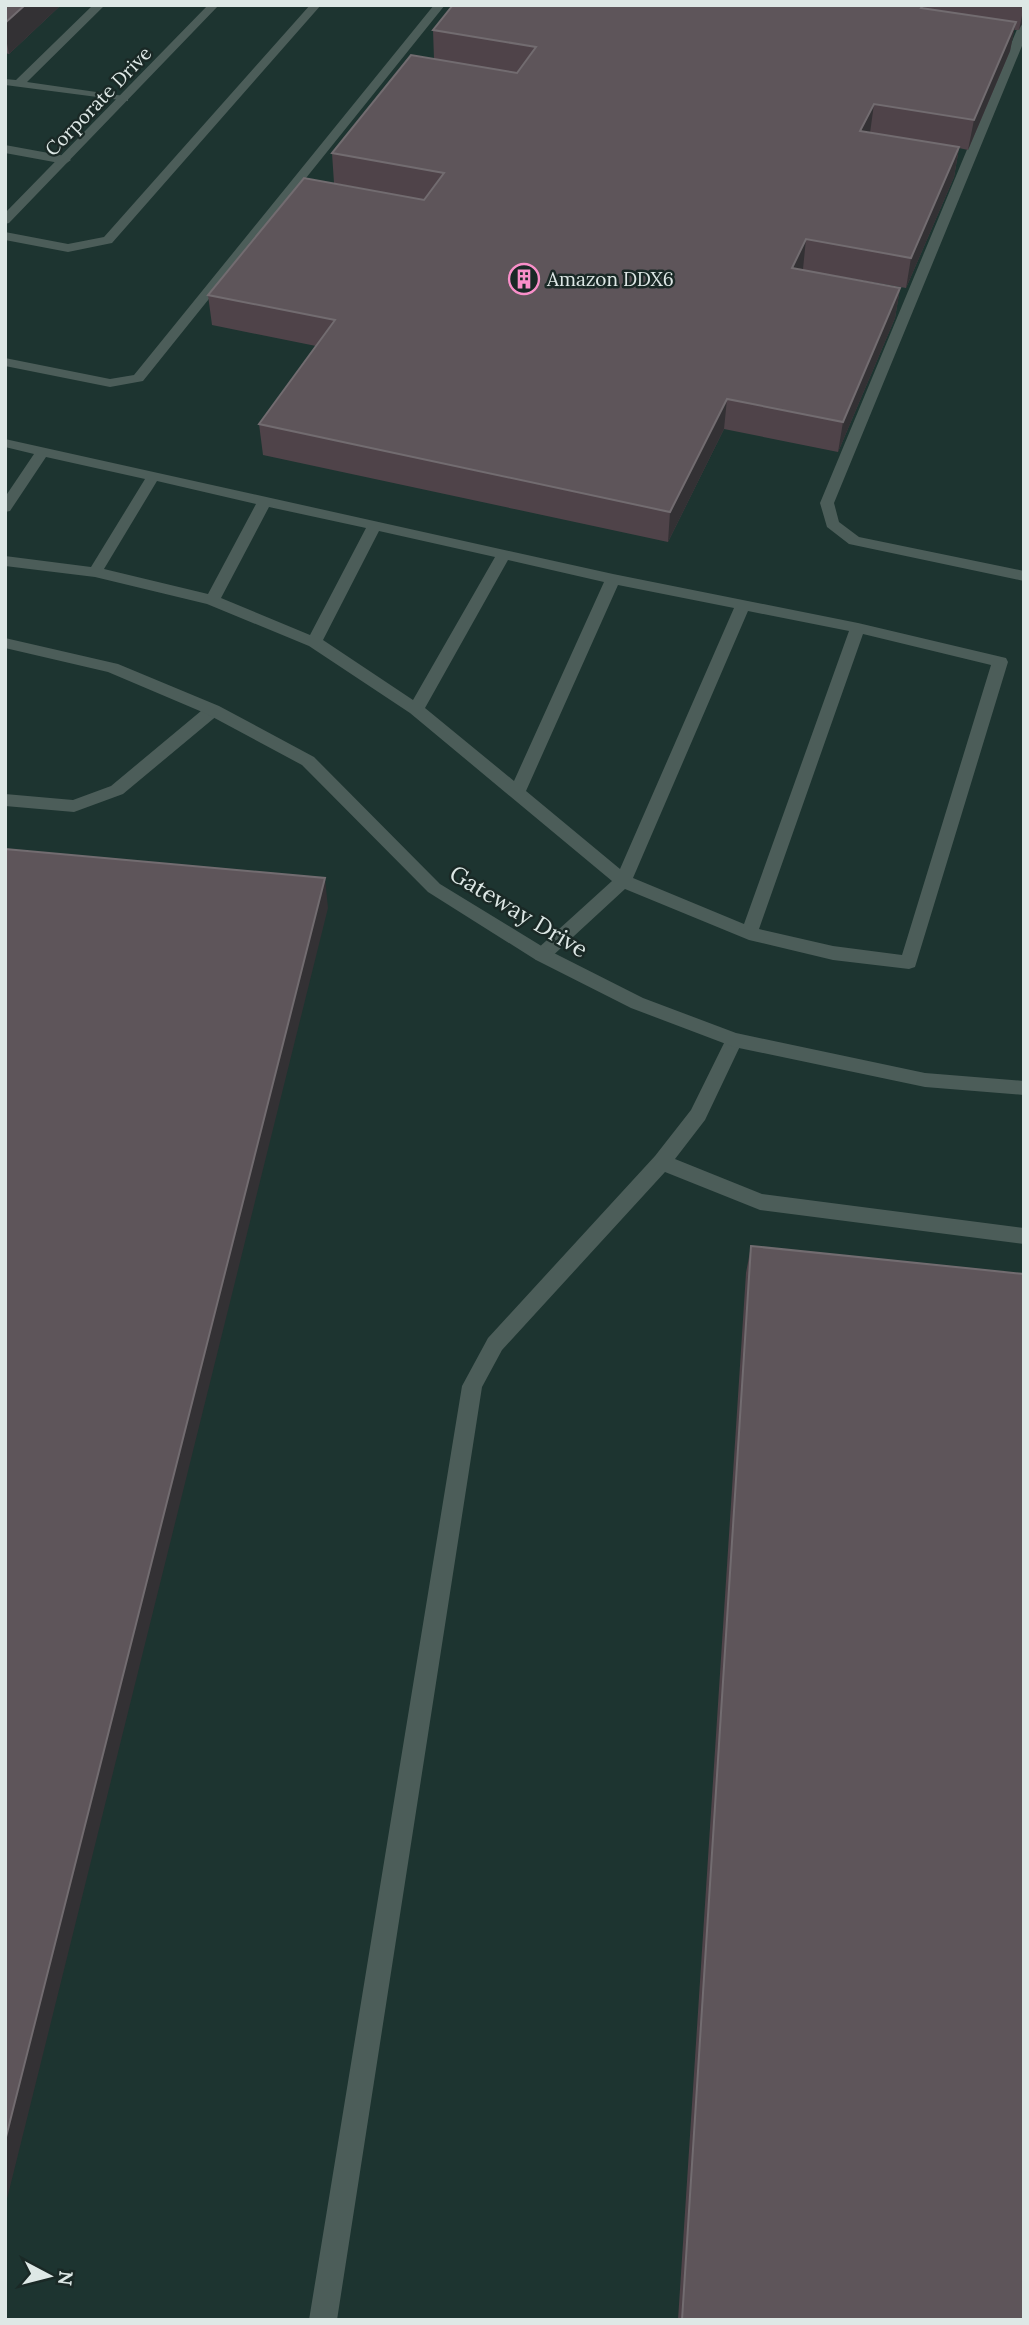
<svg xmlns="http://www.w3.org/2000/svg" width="1029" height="2325" font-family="Lora,serif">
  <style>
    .built { fill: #1d3430 }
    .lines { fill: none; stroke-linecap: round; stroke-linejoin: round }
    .service { fill: #4c5d59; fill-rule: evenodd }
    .minor { fill: #4c5d59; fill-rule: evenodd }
    .wall { fill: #4f4349 }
    .shaded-wall { fill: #333134 }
    .building { fill: #5e555a; stroke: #726c70; stroke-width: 2 }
    .labels { text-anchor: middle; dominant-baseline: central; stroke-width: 5; stroke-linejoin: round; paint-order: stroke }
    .far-street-label { font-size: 19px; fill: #dee8e6; stroke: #1a2926 }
    .far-poi-label { font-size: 19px; fill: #dee8e6; stroke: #1a2926; text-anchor: start }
    .street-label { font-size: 23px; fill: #dee8e6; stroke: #1a2926 }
  </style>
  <rect width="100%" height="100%" fill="#1a2926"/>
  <!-- built -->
  <path class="built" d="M 5,5 L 1024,5 L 1024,2320 L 5,2320 Z"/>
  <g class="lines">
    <!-- service -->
    <path class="service" d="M 93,5 L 105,5 L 27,82 L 124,96 L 128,97 L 128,101 L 5,85 L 5,79 L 16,80 Z
      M 310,5 L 321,5 L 112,243 L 68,252 L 5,240 L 5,232 L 68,244 L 104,237 Z
      M 434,5 L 445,5 L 143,381 L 110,387 L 5,366 L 5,358 L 110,379 L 134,375 Z
      M 1024,24 L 1024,41 L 834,503 L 839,522 L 859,537 L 1024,571 L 1024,581 L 849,544 L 827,527 L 820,503 L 1018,27 Z
      M 5,145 L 65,156 L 71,160 L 65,164 L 5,153 Z
      M 5,439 L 613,574 L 858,623 L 1006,658 L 1008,662 L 915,967 L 909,969 L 833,960 L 749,940 L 625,889 L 548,960 L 536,960 L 533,955 L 536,950 L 612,881 L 410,713 L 309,646 L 207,604 L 95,577 L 5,566 L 5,556 L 91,567 L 145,479 L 46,457 L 10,511 L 5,512 L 5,497 L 34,454 L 5,447 ZM 157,481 L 256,504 L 208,594 L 104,569 ZM 269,507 L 366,528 L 310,635 L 221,598 ZM 379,531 L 495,557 L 413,700 L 323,640 ZM 508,560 L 604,582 L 514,781 L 425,708 ZM 618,585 L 734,608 L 620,869 L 526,791 ZM 748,611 L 849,631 L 744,924 L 633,878 ZM 863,634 L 991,665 L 902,955 L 833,946 L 759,929 Z
      M 213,705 L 221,710 L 219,714 L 123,794 L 74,812 L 5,806 L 5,794 L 73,800 L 111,786 L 207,706 Z
      M 734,1033 L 740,1035 L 743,1040 L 705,1120 L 675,1159 L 762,1194 L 1024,1228 L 1024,1244 L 760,1210 L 665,1172 L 502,1350 L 482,1387 L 337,2320 L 309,2320 L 462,1386 L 488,1338 L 655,1156 L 691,1110 L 728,1035 Z"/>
    <!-- minor -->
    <path class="minor" d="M 208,5 L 219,5 L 9,223 L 5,224 L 5,213 Z
      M 5,638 L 118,664 L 219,706 L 314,757 L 440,884 L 548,950 L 643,998 L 736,1033 L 925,1073 L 1024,1081 L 1024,1095 L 925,1087 L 734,1047 L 631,1008 L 536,960 L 428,892 L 302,765 L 207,714 L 108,672 L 5,648 Z"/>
  </g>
  <!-- wall -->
  <path class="wall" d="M 5,5 L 61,5 L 9,54 L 5,53 Z
    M 453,5 L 1024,5 L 1024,19 L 1019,30 L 1014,30 L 1010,51 L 968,150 L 959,148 L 954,177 L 906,288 L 802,270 L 900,288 L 895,318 L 838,452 L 724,429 L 668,542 L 263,455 L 259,424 L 316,346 L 212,325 L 208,295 L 424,200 L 334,183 L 332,153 L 434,59 L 433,30 Z
    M 751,1246 L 1024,2320 L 678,2320 L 746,1273 Z"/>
  <!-- shaded-wall -->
  <path class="shaded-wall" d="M 25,5 L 61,5 L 9,54 L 5,33 L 5,23 Z
    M 1024,6 L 1024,19 L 1019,30 Z
    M 1016,22 L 1010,51 L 968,150 L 974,120 Z
    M 874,104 L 870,133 L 860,131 Z
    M 959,147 L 954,177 L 906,288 L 911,258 Z
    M 806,239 L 803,269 L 788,298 L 792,268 Z
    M 900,288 L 895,318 L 838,452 L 843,422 Z
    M 727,399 L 724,429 L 668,542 L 670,512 Z
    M 325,878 L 328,908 L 5,2207 L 5,2141 Z"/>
  <!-- building -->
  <path class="building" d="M 5,5 L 25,5 L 5,23 Z
    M 453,5 L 923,5 L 921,8 L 1016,22 L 974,120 L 874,104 L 860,131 L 959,147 L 911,258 L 806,239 L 792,268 L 900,288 L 843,422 L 727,399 L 670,512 L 259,424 L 335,320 L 208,295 L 304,178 L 424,200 L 444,173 L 332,153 L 411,55 L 517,73 L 536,47 L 433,30 Z
    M 5,849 L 325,878 L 5,2141 Z
    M 751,1246 L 1024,1274 L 1024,2320 L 682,2320 Z"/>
  <!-- icons -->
  <defs>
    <g id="building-ring" transform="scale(1.575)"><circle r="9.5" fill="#1a2926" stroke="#f98fc9" stroke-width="1.5"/><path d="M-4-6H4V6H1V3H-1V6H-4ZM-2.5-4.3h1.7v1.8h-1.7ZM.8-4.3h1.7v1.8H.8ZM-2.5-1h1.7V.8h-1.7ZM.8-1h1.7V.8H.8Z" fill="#f98fc9"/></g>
  </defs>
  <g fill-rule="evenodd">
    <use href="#building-ring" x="524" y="279"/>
  </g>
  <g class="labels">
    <!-- far-street labels -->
    <g class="far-street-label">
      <text transform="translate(98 101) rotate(-46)">Corporate Drive</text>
    </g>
    <!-- far-poi labels -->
    <g class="far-poi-label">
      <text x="547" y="279">Amazon DDX6</text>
    </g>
    <!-- street labels -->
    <g class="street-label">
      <text transform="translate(519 911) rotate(31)">Gateway Drive</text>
    </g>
  </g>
  <!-- border -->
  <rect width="1029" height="2325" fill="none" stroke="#dee8e6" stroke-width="14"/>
  <!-- north arrow -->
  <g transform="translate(49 2276) rotate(97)" stroke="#1a2926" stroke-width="5" paint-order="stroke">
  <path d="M0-5L12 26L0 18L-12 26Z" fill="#dee8e6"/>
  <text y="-10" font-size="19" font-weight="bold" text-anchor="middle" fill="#dee8e6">N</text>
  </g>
</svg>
